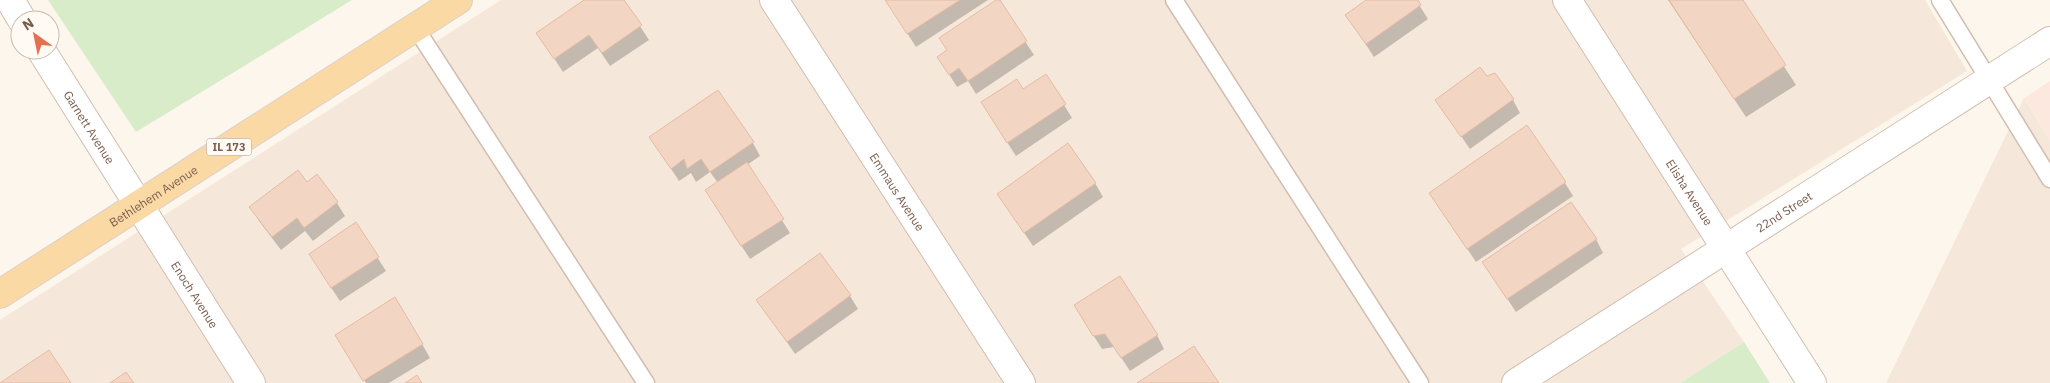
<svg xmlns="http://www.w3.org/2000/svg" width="2050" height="383" font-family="'IBM Plex Sans',sans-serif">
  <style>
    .residential { fill: #f5e8da }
    .commercial { fill: #fde8e0 }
    .green { fill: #d8ecc9 }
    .shadow { fill: #0003 }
    .building { fill: #f3d5c3; stroke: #e6bba3 }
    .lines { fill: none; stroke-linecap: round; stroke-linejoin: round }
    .service-casing { stroke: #d1beb0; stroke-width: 19 }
    .minor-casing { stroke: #d1beb0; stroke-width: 30 }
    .primary-casing { stroke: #dad1cd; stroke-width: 30 }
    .service { stroke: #fff; stroke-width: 16 }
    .minor { stroke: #fff; stroke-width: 28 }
    .primary { stroke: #fbd9a5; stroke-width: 28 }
    .labels { text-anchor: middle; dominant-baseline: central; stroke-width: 4.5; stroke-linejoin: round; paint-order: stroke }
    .shield { fill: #fffaf3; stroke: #a28b7f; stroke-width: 1 }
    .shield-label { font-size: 11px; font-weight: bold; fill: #7a5c4d }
    .street-label { font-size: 12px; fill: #7a5c4d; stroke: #fffaf3 }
  </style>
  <rect width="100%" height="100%" fill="#fdf6ec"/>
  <!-- residential -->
  <path class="residential" d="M 501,0 L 1925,0 L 1967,71 L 1681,249 L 1744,342 L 1680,383 L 0,383 L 0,320 Z
    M 2024,98 L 2050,140 L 2050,383 L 1886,383 Z"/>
  <!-- commercial -->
  <path class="commercial" d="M 2050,81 L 2050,140 L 2024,98 Z"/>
  <!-- green -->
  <path class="green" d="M 48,0 L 352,0 L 136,132 Z
    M 1744,342 L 1770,383 L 1680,383 Z"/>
  <!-- shadow -->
  <path class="shadow" d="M 586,0 L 623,0 L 649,40 L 610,66 L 598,48 L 563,72 L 538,34 Z
    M 886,0 L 988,0 L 916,47 Z
    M 998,0 L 1034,55 L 976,94 L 968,81 L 957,87 L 947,71 L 948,51 Z
    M 1366,0 L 1416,0 L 1428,19 L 1374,57 L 1347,16 L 1367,1 Z
    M 1668,0 L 1741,0 L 1796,85 L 1746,117 Z
    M 1486,78 L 1513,100 L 1520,113 L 1470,149 L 1445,113 Z
    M 1023,90 L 1064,105 L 1072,118 L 1016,156 L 990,116 Z
    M 651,138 L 753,143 L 760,156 L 747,165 L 790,233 L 750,259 L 714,204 L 718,183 L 710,172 L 696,182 L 691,173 L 679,181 Z
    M 317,176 L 337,203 L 345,216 L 313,241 L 305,231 L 281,250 L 259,221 L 251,207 L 307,184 Z
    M 1095,183 L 1103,197 L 1033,246 L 998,194 Z
    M 1565,183 L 1573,196 L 1476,262 L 1430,193 Z
    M 356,224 L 386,271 L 340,301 L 318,268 Z
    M 1596,239 L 1603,253 L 1516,312 L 1483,262 Z
    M 850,296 L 858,309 L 795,354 L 758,300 Z
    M 1083,319 L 1157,335 L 1164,349 L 1130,371 L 1114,347 L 1102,349 Z
    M 422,344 L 430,358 L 389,383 L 366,383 L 345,348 Z"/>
  <!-- building -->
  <path class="building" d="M 584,0 L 624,0 L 642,25 L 602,53 L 589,35 L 554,59 L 536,33 Z
    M 885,0 L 960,0 L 907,34 Z
    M 996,0 L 1000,0 L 1027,41 L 968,81 L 959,68 L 949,75 L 937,57 L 947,50 L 939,38 Z
    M 1366,0 L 1418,0 L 1421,5 L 1366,44 L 1345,15 Z
    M 1669,0 L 1743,0 L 1786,65 L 1734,99 Z
    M 1480,67 L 1487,76 L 1495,73 L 1514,99 L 1461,137 L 1435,100 Z
    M 1046,74 L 1066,104 L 1007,143 L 981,102 L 1017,79 L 1023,89 Z
    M 718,90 L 754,142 L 710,172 L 701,159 L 687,169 L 684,159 L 671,169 L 649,137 Z
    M 1527,125 L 1566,182 L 1467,249 L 1429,193 Z
    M 1068,143 L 1096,183 L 1024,233 L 997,194 Z
    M 747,162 L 784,219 L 741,246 L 705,190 Z
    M 298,170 L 307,182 L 317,174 L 338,202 L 304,228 L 297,218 L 272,237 L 249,207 Z
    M 1571,202 L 1597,239 L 1507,299 L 1482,262 Z
    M 356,222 L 379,257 L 331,288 L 309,254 Z
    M 820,253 L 851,295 L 787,342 L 756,300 Z
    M 1120,276 L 1158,335 L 1121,358 L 1105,334 L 1093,336 L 1074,305 Z
    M 395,297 L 423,344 L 363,381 L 335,335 Z
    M 1194,346 L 1219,383 L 1137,383 Z
    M 49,350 L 71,383 L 0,383 Z
    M 126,372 L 134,383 L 110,383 Z
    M 417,375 L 422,383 L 405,383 Z"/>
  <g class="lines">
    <!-- service casing -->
    <g class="service-casing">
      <path id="service" d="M 1174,0 L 1420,383
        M 1940,0 L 2050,179
        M 415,27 L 646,383"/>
    </g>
    <!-- minor casing -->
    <g class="minor-casing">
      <g id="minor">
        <path d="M 10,0 L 22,20"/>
        <path id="s1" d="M 774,0 L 1021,383"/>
        <path id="s2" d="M 1567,0 L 1812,383"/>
        <path id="s3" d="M 41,50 L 251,383"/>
        <path id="s4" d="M 1516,383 L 2050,41"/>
      </g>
    </g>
    <!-- primary casing -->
    <g class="primary-casing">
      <g id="primary">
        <path id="s5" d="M 0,294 L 458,0"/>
      </g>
    </g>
    <!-- service -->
    <use href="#service" class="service"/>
    <!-- minor -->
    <use href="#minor" class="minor"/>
    <!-- primary -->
    <use href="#primary" class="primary"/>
  </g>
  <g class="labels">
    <!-- shield labels -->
    <rect class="shield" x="206.5" y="138.5" width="45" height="17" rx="4"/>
    <g class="shield-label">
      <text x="229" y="147">IL 173</text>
    </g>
    <!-- street labels -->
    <g class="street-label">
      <text stroke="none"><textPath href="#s3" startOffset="91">Garnett Avenue</textPath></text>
      <text stroke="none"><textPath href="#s1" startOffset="228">Emmaus Avenue</textPath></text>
      <text stroke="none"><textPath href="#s2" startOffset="228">Elisha Avenue</textPath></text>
      <text stroke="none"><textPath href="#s5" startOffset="182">Bethlehem Avenue</textPath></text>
      <text stroke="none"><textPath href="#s4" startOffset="318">22nd Street</textPath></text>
      <text stroke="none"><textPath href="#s3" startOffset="289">Enoch Avenue</textPath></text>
    </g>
  </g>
  <!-- north arrow -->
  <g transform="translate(35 35) rotate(327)"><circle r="24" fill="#fffaf3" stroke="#cabbb1"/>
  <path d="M0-4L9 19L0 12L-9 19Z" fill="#e76f51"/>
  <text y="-8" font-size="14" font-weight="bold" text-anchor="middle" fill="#7a5c4d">N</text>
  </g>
</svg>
